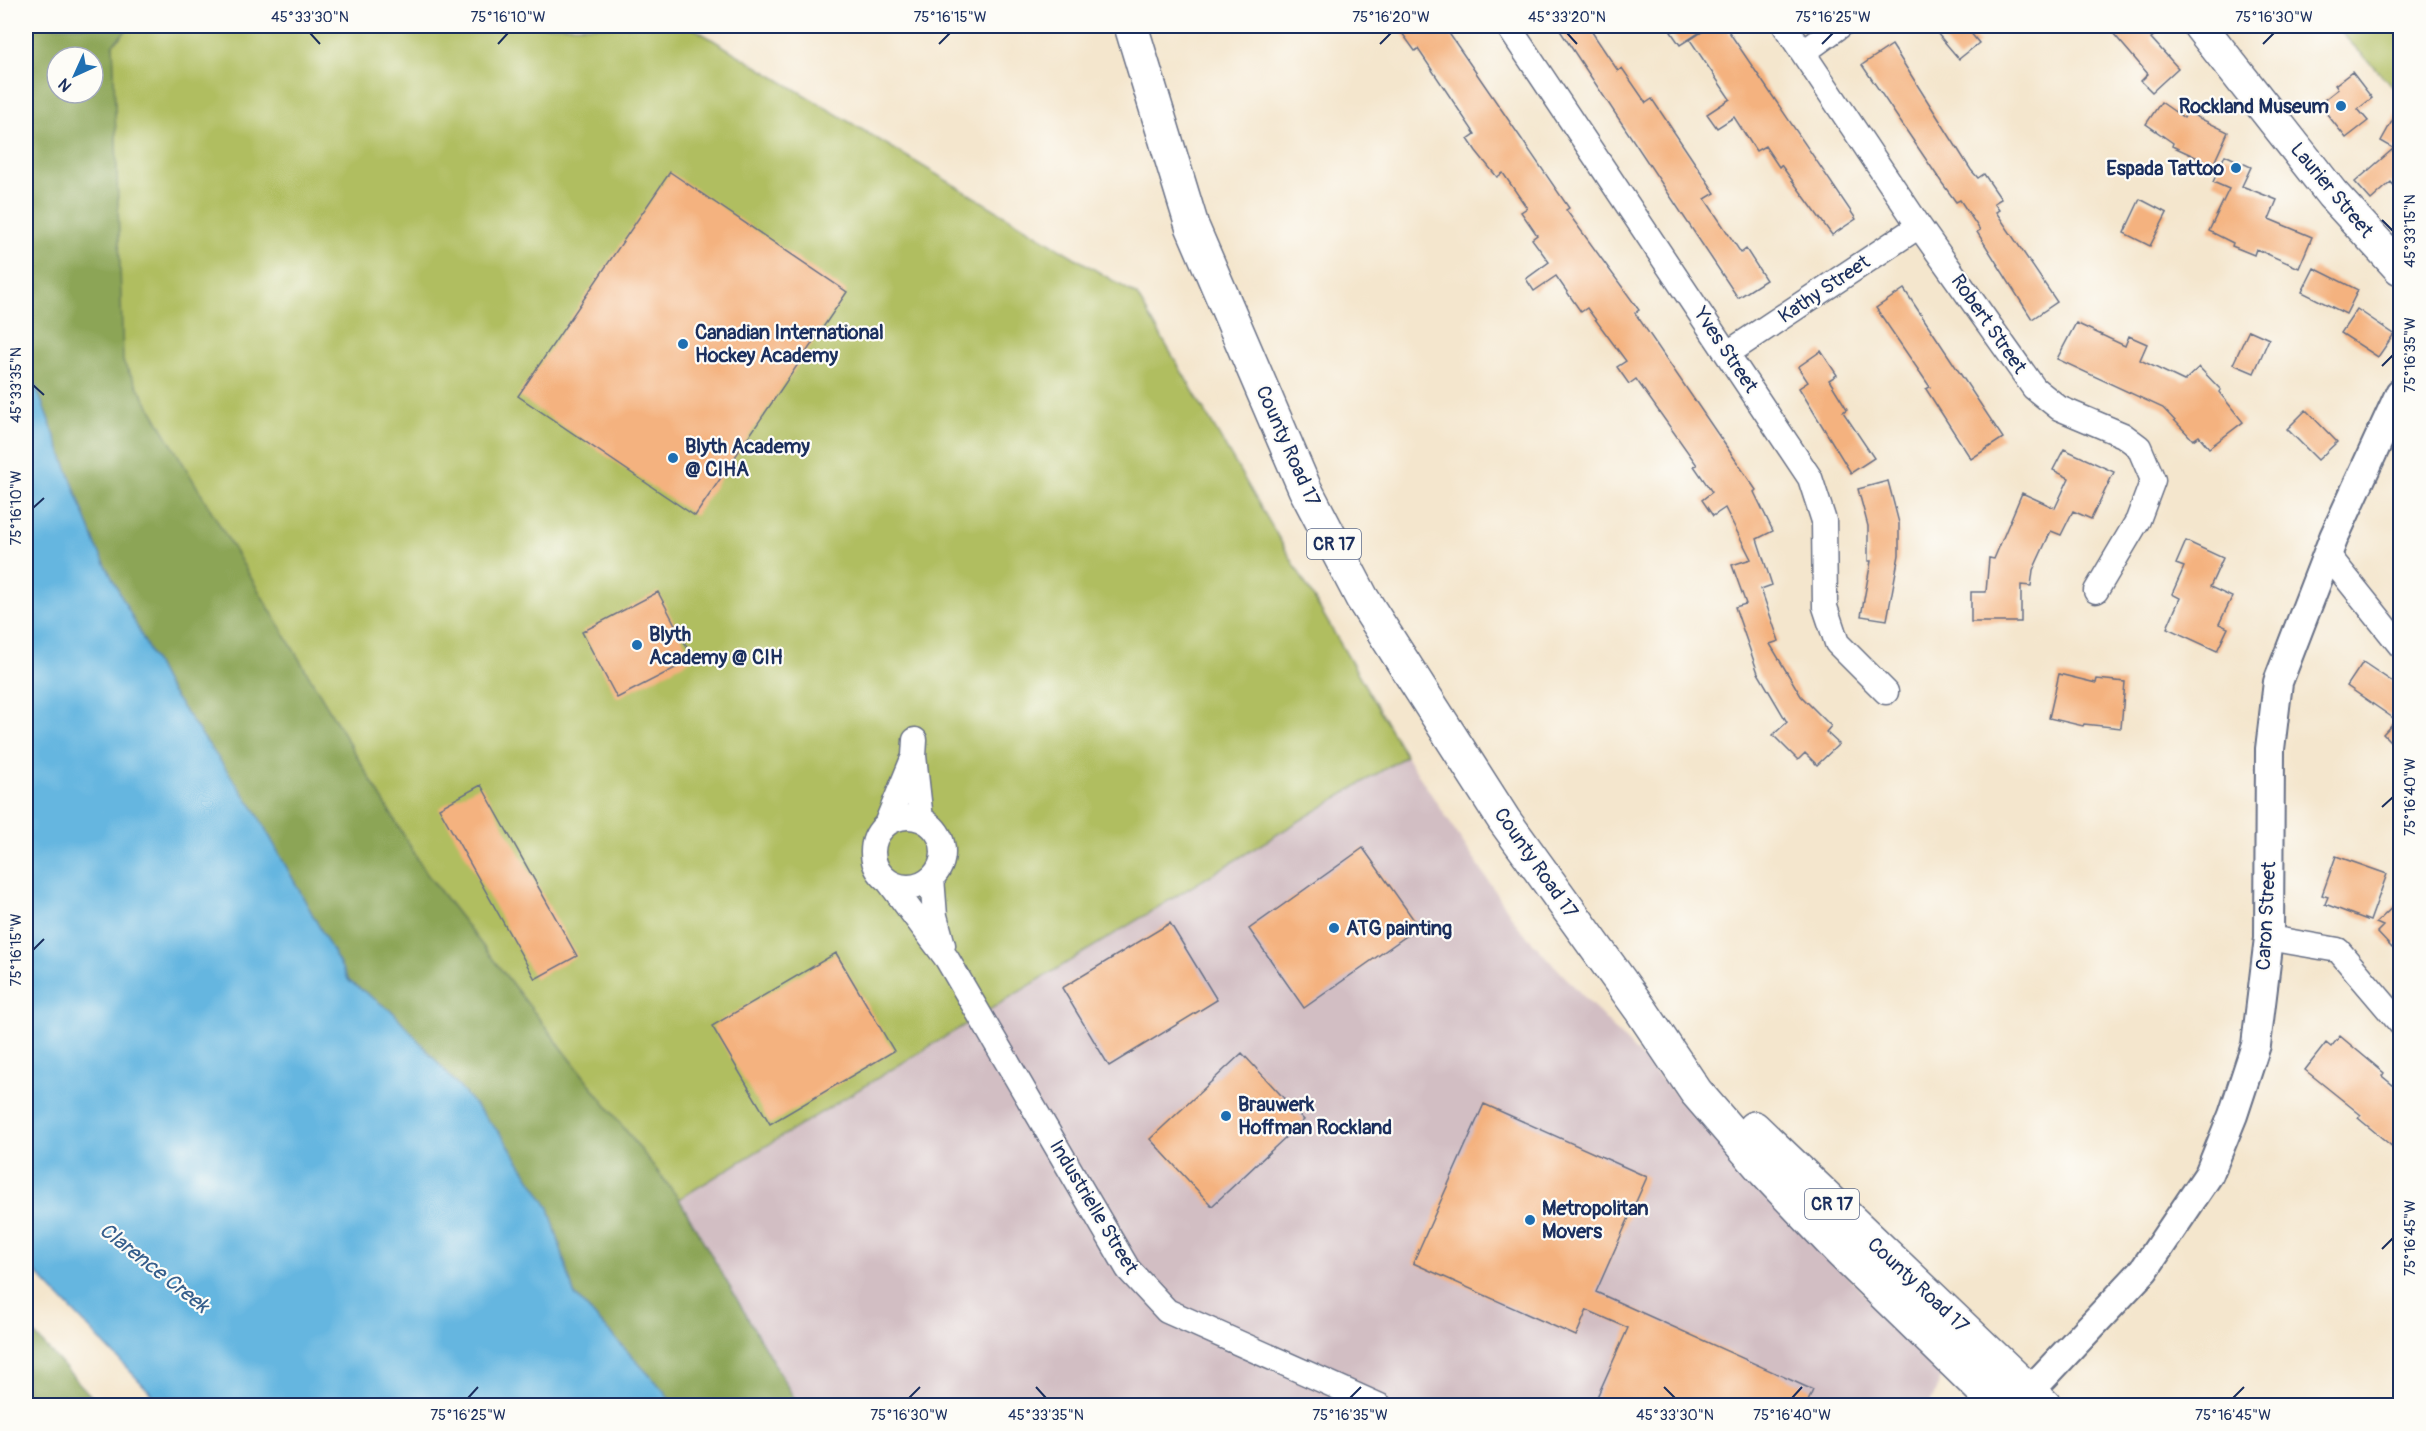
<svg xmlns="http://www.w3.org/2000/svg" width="2426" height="1431" font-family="Pangolin,sans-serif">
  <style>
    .industrial { fill: #d2bec3 }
    .green { fill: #b0be60; stroke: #66765f; stroke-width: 1.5 }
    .forest { fill: #8ca556; stroke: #546a5a; stroke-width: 1.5; fill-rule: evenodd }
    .water { fill: #65b6e0; stroke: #40729f; stroke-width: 1.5 }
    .building { fill: #f4b27f }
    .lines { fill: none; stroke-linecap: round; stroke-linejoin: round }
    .minor-casing { stroke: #676f85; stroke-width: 27 }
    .tertiary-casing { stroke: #676f85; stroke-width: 32 }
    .secondary-casing { stroke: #676f85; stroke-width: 36 }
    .primary-casing { stroke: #676f85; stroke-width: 36 }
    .minor { stroke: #fff; stroke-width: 24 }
    .tertiary { stroke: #fff; stroke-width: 28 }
    .secondary { stroke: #fff; stroke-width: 33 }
    .primary { stroke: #fff; stroke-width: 33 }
    .ticks { fill: none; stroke: #1b2f5e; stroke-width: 2 }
    .poi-dot { fill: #1f6fb2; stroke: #fdfcf7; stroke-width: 2 }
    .labels { text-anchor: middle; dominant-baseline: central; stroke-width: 4.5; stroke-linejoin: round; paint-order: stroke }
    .shield { fill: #fdfcf7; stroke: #5f6c8c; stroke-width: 1.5 }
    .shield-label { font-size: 18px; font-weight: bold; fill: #1b2f5e }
    .poi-label { font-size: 20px; font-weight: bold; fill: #1b2f5e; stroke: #fdfcf7; text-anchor: start }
    .street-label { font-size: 20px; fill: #1b2f5e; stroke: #fdfcf7 }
    .water-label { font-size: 21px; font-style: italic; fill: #355e8c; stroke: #fdfcf7 }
    .neatline { fill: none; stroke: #1b2f5e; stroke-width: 2 }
    .ticks-label { font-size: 15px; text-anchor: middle; fill: #1b2f5e }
  </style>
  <rect width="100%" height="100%" fill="#fdfcf7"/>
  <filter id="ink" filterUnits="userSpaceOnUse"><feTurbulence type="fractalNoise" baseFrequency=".0167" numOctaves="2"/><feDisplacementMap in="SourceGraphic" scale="12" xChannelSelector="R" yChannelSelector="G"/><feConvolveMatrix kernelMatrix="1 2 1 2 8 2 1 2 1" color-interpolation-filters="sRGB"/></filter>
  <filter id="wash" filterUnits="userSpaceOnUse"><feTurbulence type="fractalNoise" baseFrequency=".008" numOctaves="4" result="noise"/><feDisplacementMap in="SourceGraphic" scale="24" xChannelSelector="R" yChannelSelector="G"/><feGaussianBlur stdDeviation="1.35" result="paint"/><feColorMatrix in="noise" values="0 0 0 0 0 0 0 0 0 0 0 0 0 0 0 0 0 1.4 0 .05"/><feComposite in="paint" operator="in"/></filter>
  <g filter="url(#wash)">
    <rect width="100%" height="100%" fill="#f4e6cd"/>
    <!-- industrial -->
    <path class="industrial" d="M 1406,756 L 1520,929 L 1942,1376 L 1929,1406 L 798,1405 L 679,1199 Z"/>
    <!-- green -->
    <path class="green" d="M 131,26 L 690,26 L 1137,295 L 1406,756 L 679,1199 L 426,873 L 122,362 L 113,44 Z
      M 2335,26 L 2400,26 L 2400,70 L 2393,87 Z"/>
    <!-- forest -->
    <path class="forest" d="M 26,26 L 131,26 L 113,44 L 123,362 L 426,873 L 679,1199 L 798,1405 L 673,1405 L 664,1391 L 574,1294 L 549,1208 L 394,1013 L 349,981 L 262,823 L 167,686 L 97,548 L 26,360 ZM 57,57 L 93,57 L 93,93 L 57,93 Z
      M 26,1325 L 91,1396 L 98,1405 L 26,1405 Z"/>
    <!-- water -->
    <path class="water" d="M 26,360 L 97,548 L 167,686 L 255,810 L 349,981 L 394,1013 L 503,1137 L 549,1208 L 574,1294 L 664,1391 L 673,1405 L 158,1405 L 149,1391 L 26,1262 Z"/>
    <g id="blocks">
      <!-- building -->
      <path class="building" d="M 1397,26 L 1444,26 L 1569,208 L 1566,210 L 1639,310 L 1635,313 L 1756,490 L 1754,492 L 1773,531 L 1757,539 L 1772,585 L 1761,589 L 1779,641 L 1770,644 L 1801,696 L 1831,726 L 1826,732 L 1839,744 L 1817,765 L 1805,753 L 1798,760 L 1773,735 L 1787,722 L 1758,673 L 1735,607 L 1746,604 L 1732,565 L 1751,559 L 1725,508 L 1713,516 L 1702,500 L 1712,492 L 1694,466 L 1697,465 L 1636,379 L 1629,384 L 1617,367 L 1626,361 L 1587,308 L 1581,312 L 1556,276 L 1534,291 L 1526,279 L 1549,262 L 1532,239 L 1537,235 L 1521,212 L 1527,208 L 1503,173 L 1497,177 L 1476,151 L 1468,139 L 1475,134 L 1418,49 L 1415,51 Z
        M 1557,26 L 1588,26 L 1618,71 L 1622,68 L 1646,103 L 1652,99 L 1715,193 L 1705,199 L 1741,253 L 1746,249 L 1766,280 L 1738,298 Z
        M 1682,26 L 1710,26 L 1680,45 L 1671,32 Z
        M 1711,26 L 1725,26 L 1856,219 L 1832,235 L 1781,165 L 1779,167 L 1765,146 L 1756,151 L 1734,117 L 1717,128 L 1707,114 L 1730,99 L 1690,40 Z
        M 1931,26 L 1965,26 L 1979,43 L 1959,59 Z
        M 2107,26 L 2166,26 L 2151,38 L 2178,68 L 2152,92 L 2141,81 L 2148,74 Z
        M 1892,45 L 1971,170 L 1978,178 L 1984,174 L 2001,199 L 1994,203 L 1999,210 L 1996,212 L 2057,302 L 2032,319 L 1977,232 L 1980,230 L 1960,200 L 1956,202 L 1942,183 L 1862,65 Z
        M 2352,72 L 2372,98 L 2358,109 L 2368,121 L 2346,138 L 2319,104 L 2338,89 L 2335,85 Z
        M 2161,102 L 2184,118 L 2187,112 L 2228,132 L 2213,165 L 2172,146 L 2173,143 L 2146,124 Z
        M 2400,107 L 2400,152 L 2381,141 Z
        M 2393,149 L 2400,157 L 2400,193 L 2391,182 L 2371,200 L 2355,182 Z
        M 2225,155 L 2251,167 L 2242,186 L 2277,200 L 2269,219 L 2312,237 L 2299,268 L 2256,249 L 2254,255 L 2232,246 L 2233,243 L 2209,231 L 2229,189 L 2213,182 Z
        M 670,172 L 847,292 L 695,516 L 518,396 Z
        M 2140,199 L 2167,213 L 2150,246 L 2124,233 Z
        M 2314,268 L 2358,290 L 2346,314 L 2302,292 Z
        M 1904,289 L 2003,438 L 1971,459 L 1926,389 L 1930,387 L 1876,308 Z
        M 2357,309 L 2394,334 L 2378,357 L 2341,333 Z
        M 2076,323 L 2125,346 L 2129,336 L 2147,344 L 2140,360 L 2184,381 L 2199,367 L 2221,390 L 2219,392 L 2243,422 L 2209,448 L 2199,436 L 2193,440 L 2163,408 L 2057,359 Z
        M 2249,330 L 2269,339 L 2254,373 L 2233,364 Z
        M 1821,351 L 1837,375 L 1829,380 L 1847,409 L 1843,412 L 1874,458 L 1851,473 L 1799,388 L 1808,382 L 1798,367 Z
        M 2306,410 L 2337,442 L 2318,460 L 2287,429 Z
        M 2064,449 L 2114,472 L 2091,519 L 2073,511 L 2061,535 L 2051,531 L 2033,570 L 2031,586 L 2021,585 L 2021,622 L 1971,622 L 1971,592 L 1986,592 L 1989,558 L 1994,559 L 2022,493 L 2055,508 L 2069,478 L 2053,470 Z
        M 1888,481 L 1899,523 L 1899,555 L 1887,620 L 1861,616 L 1871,561 L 1868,561 L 1868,526 L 1858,489 Z
        M 2186,541 L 2223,558 L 2210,587 L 2232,597 L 2219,624 L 2228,628 L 2217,651 L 2167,628 L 2180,598 L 2172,594 L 2184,567 L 2176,564 Z
        M 658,592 L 693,659 L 617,698 L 582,632 Z
        M 2363,662 L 2400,687 L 2400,751 L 2383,734 L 2396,720 L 2347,686 Z
        M 2059,674 L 2096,683 L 2097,679 L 2125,682 L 2121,728 L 2084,724 L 2083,726 L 2049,718 Z
        M 481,785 L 577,956 L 535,979 L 439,808 Z
        M 1363,848 L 1419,927 L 1304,1008 L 1249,929 Z
        M 2336,856 L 2387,874 L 2370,921 L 2325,904 L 2328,897 L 2322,895 Z
        M 2400,900 L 2400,940 L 2392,948 L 2377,932 L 2383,926 L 2376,923 Z
        M 1170,923 L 1217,1000 L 1109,1066 L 1062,988 Z
        M 836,953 L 894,1051 L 770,1124 L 712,1026 Z
        M 2340,1036 L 2384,1073 L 2382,1076 L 2400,1091 L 2400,1153 L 2358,1118 L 2361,1115 L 2305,1070 L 2326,1043 L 2331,1047 Z
        M 1242,1053 L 1304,1120 L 1212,1206 L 1150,1139 Z
        M 1484,1104 L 1647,1177 L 1596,1292 L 1813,1390 L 1806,1406 L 1593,1406 L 1628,1328 L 1587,1310 L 1576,1336 L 1413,1263 Z"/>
    </g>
  </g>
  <g filter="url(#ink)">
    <use href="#blocks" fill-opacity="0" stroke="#676f85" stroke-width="1.5"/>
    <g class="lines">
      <!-- minor casing -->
      <g class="minor-casing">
        <path id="minor" d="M 1508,26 L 1810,478 L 1824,521 L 1825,607 L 1837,643 L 1886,692
          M 1785,26 L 1919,226 L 2034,388 L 2059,408 L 2123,435 L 2139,447 L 2153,480 L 2138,520 L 2096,591
          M 1804,52 L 1840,26
          M 1728,353 L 1919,226
          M 2328,555 L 2400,645
          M 915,740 L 914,756 L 921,819
          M873 852a35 35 0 1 1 70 0a35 35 0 1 1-70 0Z
          M 887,822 L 912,761
          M 932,878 L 935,916 L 943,945
          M 889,882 L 947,959 L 1128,1269 L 1167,1311 L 1380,1406
          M 2269,938 L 2338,950 L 2400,1023"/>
      </g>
      <!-- tertiary casing -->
      <g class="tertiary-casing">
        <path id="tertiary" d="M 2030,1391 L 2144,1270 L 2209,1174 L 2233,1115 L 2256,1045 L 2269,938 L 2270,749 L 2278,682 L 2334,537 L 2400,393"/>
      </g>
      <!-- secondary casing -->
      <g class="secondary-casing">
        <path id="secondary" d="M 2200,26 L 2332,194 L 2400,268"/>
      </g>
      <!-- primary casing -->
      <g class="primary-casing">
        <path id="primary" d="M 1131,26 L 1192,226 L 1305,489 L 1362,598 L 1504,820 L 1641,1010 L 1696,1092 L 1765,1172 L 1840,1251 L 1999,1406
          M 1754,1128 L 2045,1406"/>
      </g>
      <!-- minor -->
      <use href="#minor" class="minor"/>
      <!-- tertiary -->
      <use href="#tertiary" class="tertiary"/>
      <!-- secondary -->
      <use href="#secondary" class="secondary"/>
      <!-- primary -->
      <use href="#primary" class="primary"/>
    </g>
  </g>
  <!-- ticks -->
  <path class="ticks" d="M 310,33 L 320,44M 1567,33 L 1577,44M 498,44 L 508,33M 939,44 L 950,33M 1380,44 L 1391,33M 1822,44 L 1833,33M 2263,44 L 2274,33M 2382,220 L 2393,231M 2382,366 L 2393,355M 33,385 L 44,395M 33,508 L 44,498M 2382,807 L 2393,797M 33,950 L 44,939M 2382,1249 L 2393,1238M 1036,1387 L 1046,1398M 1664,1387 L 1675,1398M 468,1398 L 478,1387M 909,1398 L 920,1387M 1350,1398 L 1361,1387M 1792,1398 L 1802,1387M 2233,1398 L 2244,1387"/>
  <!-- markers -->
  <g class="poi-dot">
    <circle cx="2341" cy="106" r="6"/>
    <circle cx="2236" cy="168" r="6"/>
    <circle cx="683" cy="344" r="6"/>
    <circle cx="673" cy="458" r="6"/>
    <circle cx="637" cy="645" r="6"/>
    <circle cx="1334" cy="928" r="6"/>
    <circle cx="1226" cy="1116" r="6"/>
    <circle cx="1530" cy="1220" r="6"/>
  </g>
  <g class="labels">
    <!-- shield labels -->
    <g class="shield">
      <rect x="1307" y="529" width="54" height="30" rx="4.5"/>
      <rect x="1805" y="1189" width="54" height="30" rx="4.5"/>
    </g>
    <g class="shield-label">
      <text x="1334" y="544">CR 17</text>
      <text x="1832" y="1204">CR 17</text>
    </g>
    <!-- poi labels -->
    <g class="poi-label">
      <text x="2329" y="106" text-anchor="end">Rockland Museum</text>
      <text x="2224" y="168" text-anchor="end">Espada Tattoo</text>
      <text x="695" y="332">Canadian International<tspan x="695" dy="23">Hockey Academy</tspan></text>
      <text x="685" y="446">Blyth Academy<tspan x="685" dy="23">@ CIHA</tspan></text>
      <text x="649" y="634">Blyth<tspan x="649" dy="23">Academy @ CIH</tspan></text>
      <text x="1346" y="928">ATG painting</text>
      <text x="1238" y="1104">Brauwerk<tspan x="1238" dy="23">Hoffman Rockland</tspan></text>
      <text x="1542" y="1208">Metropolitan<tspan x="1542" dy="23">Movers</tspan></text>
    </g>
    <!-- street labels -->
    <g class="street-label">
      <text transform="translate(2332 190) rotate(50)">Laurier Street</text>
      <text transform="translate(1824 289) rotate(-34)">Kathy Street</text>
      <text transform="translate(1989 324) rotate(55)">Robert Street</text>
      <text transform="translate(1726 350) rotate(56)">Yves Street</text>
      <text transform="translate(1288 446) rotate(66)">County Road 17</text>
      <text transform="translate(1536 863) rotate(55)">County Road 17</text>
      <text transform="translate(2266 916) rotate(-87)">Caron Street</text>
      <text transform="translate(1094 1207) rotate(59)">Industrielle Street</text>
      <text transform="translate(1918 1285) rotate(43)">County Road 17</text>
    </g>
    <!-- water labels -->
    <g class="water-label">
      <text transform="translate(154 1268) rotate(38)">Clarence Creek</text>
    </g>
  </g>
  <!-- margin -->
  <rect width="2426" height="1431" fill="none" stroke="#fdfcf7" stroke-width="66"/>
  <!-- north arrow -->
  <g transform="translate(75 75) rotate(225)"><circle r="28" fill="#fdfcf7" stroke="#a3aaba" stroke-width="1.5"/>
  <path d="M0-4.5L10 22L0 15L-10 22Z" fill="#1f6fb2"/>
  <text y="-9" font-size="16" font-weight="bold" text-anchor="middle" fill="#1b2f5e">N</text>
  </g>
  <rect x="33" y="33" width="2360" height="1365" class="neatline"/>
  <g class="ticks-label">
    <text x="310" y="22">45°33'30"N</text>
    <text x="508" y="22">75°16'10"W</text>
    <text x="950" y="22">75°16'15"W</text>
    <text x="1391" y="22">75°16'20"W</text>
    <text x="1567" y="22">45°33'20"N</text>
    <text x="1833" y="22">75°16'25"W</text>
    <text x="2274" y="22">75°16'30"W</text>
    <text transform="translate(2410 231) rotate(-90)" y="5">45°33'15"N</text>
    <text transform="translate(2410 355) rotate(-90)" y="5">75°16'35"W</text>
    <text transform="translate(16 385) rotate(-90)" y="5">45°33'35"N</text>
    <text transform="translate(16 508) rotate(-90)" y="5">75°16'10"W</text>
    <text transform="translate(2410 797) rotate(-90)" y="5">75°16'40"W</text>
    <text transform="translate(16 950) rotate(-90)" y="5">75°16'15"W</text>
    <text transform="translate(2410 1238) rotate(-90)" y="5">75°16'45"W</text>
    <text x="468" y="1420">75°16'25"W</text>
    <text x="909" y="1420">75°16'30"W</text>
    <text x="1046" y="1420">45°33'35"N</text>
    <text x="1350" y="1420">75°16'35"W</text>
    <text x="1675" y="1420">45°33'30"N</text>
    <text x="1792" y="1420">75°16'40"W</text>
    <text x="2233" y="1420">75°16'45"W</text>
  </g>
</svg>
